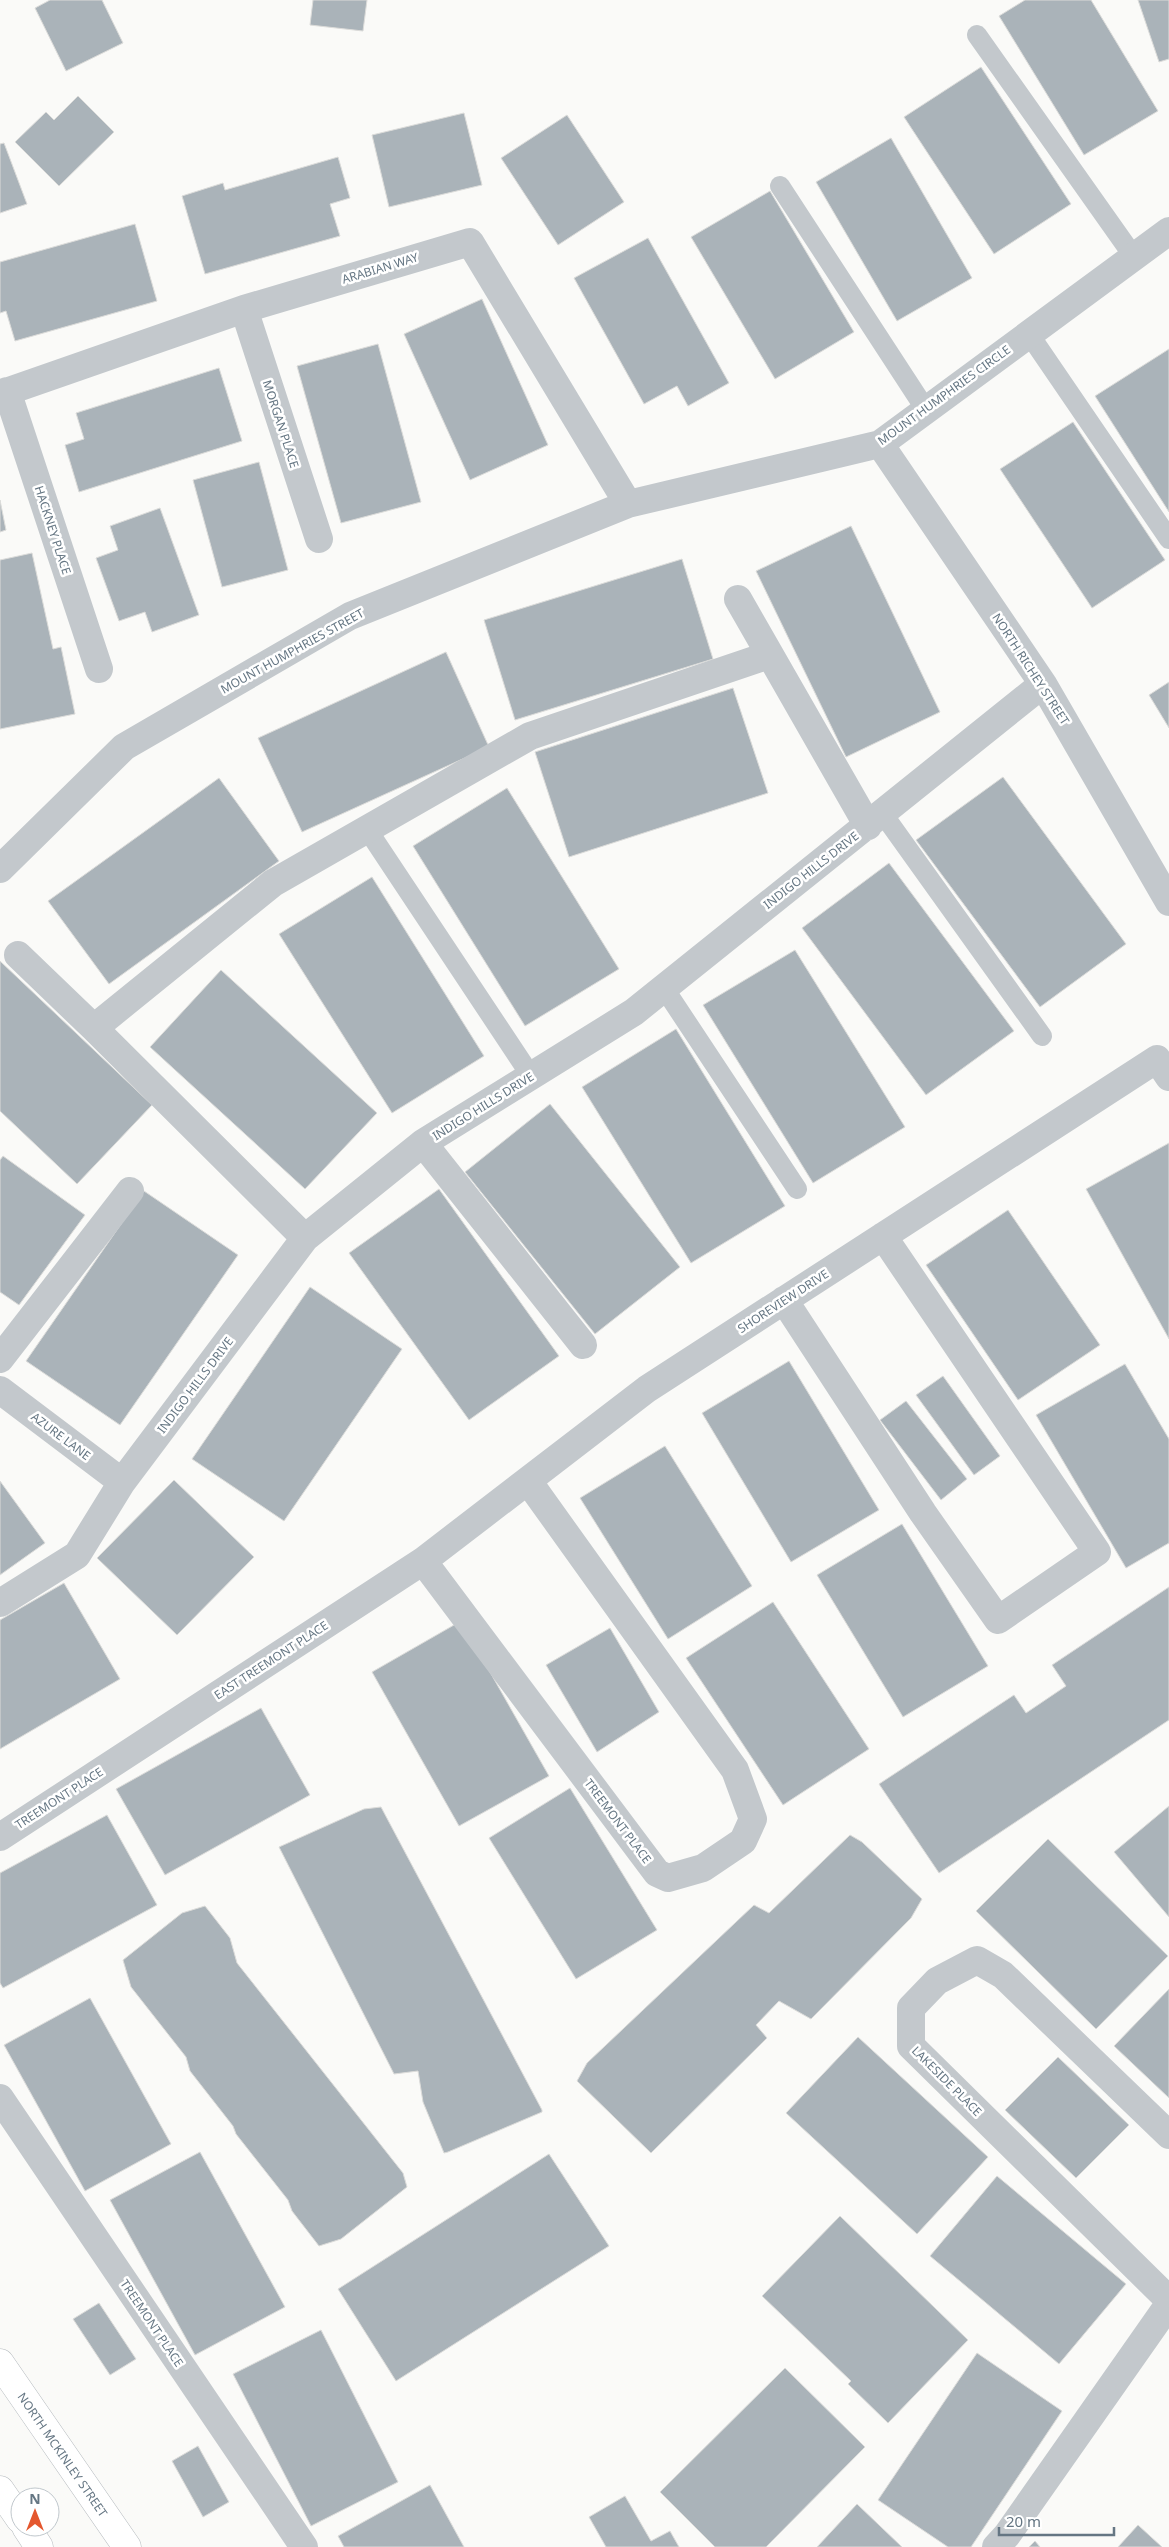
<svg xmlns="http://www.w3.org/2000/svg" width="1169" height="2547" font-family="'Noto Sans',sans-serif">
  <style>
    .building { fill: #aab3b9; stroke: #dcdcda }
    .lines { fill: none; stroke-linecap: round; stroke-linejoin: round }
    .primary-casing { stroke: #b5babe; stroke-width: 29 }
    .service { stroke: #c3c8cc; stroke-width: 20 }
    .minor { stroke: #c3c8cc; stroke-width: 28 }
    .primary { stroke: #fff; stroke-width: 28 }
    .labels { text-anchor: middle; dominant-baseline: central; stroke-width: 5; stroke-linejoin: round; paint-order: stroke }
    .street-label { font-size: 12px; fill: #657683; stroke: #fff }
  </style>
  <rect width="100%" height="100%" fill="#fafaf8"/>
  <!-- building -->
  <path class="building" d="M 50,0 L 102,0 L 123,43 L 66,71 L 35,8 Z
    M 313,0 L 367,0 L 363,31 L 310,25 Z
    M 1025,0 L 1091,0 L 1158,111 L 1084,155 L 999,16 Z
    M 1138,0 L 1169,0 L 1169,59 L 1159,62 Z
    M 981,67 L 1071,204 L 994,254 L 904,117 Z
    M 78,96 L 114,132 L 59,186 L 15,142 L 46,112 L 54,120 Z
    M 464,113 L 482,185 L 389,207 L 372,135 Z
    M 567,115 L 624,202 L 558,245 L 501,158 Z
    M 891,138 L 972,278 L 897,321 L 816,182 Z
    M 4,143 L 27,204 L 0,213 L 0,144 Z
    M 338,157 L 350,198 L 330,204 L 340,236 L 205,274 L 182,196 L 223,183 L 225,190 Z
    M 770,191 L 854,332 L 775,379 L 691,237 Z
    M 135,224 L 157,301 L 15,341 L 6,311 L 0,313 L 0,262 Z
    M 648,238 L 729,383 L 688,406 L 677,386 L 644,404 L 574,278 Z
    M 482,299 L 548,445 L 470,480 L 404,334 Z
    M 378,344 L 421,502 L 341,523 L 297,366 Z
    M 1169,349 L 1169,512 L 1095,396 Z
    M 219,368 L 242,441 L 79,492 L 65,445 L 84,439 L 76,413 Z
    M 1073,422 L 1165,560 L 1092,608 L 1000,469 Z
    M 259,462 L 288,570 L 222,587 L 193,480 Z
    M 0,500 L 6,530 L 0,532 Z
    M 160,508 L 199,615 L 152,632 L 145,612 L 119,621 L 96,558 L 118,550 L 110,526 Z
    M 851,526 L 940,712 L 846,757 L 756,571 Z
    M 32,553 L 53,649 L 61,647 L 75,714 L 0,729 L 0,560 Z
    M 682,559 L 713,659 L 515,720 L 484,620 Z
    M 446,652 L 489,747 L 302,832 L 258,738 Z
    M 1169,682 L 1169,728 L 1149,695 Z
    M 733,688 L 768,793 L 569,857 L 535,752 Z
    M 1003,777 L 1126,944 L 1040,1007 L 916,840 Z
    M 219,778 L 279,861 L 109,984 L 48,901 Z
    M 507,788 L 619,969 L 525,1026 L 413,846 Z
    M 889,863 L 1014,1031 L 926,1095 L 802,928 Z
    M 372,877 L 484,1056 L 392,1113 L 279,934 Z
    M 795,950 L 905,1127 L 813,1183 L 703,1005 Z
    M 0,961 L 152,1105 L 77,1184 L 0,1111 Z
    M 221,970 L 377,1113 L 305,1189 L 150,1047 Z
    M 676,1029 L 785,1206 L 691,1263 L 582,1087 Z
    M 550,1104 L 680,1267 L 595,1334 L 465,1172 Z
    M 1169,1143 L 1169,1339 L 1086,1189 Z
    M 3,1156 L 85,1215 L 19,1305 L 0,1292 L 0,1160 Z
    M 439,1189 L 559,1356 L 469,1420 L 349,1253 Z
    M 144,1191 L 238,1255 L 120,1425 L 26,1361 Z
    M 1008,1210 L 1100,1345 L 1018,1400 L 926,1265 Z
    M 310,1287 L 402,1349 L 284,1521 L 192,1459 Z
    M 789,1361 L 879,1510 L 791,1562 L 702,1413 Z
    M 1125,1364 L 1169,1439 L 1169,1543 L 1126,1568 L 1036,1415 Z
    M 943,1376 L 1000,1456 L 974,1475 L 916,1395 Z
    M 906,1401 L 967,1479 L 941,1500 L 880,1420 Z
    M 665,1446 L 752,1586 L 668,1639 L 580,1498 Z
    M 174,1480 L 254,1557 L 177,1635 L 97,1558 Z
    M 0,1481 L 45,1543 L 0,1575 Z
    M 902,1524 L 988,1666 L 903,1717 L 817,1575 Z
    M 64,1583 L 120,1679 L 0,1749 L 0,1620 Z
    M 1169,1587 L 1169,1720 L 939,1873 L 879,1784 L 1014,1695 L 1026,1713 L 1066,1686 L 1052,1665 Z
    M 773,1602 L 869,1749 L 783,1805 L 686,1658 Z
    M 461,1621 L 549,1776 L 459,1826 L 372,1672 Z
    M 610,1628 L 659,1712 L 597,1752 L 546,1665 Z
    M 261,1708 L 310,1795 L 165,1875 L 116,1789 Z
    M 570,1788 L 657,1930 L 576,1979 L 489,1838 Z
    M 1169,1806 L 1169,1917 L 1114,1852 Z
    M 381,1807 L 542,2110 L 542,2112 L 448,2152 L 444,2153 L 423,2102 L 418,2071 L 394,2074 L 279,1847 L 364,1809 Z
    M 107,1815 L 157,1905 L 3,1988 L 0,1983 L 0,1873 Z
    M 850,1835 L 862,1842 L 922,1899 L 911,1918 L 811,2019 L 779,2001 L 756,2025 L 767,2038 L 651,2153 L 577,2081 L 587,2063 L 754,1905 L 769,1913 Z
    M 1048,1839 L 1168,1956 L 1096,2029 L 976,1911 Z
    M 205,1906 L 230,1938 L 237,1963 L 403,2173 L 407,2187 L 341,2239 L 319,2246 L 292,2211 L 288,2200 L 236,2134 L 233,2126 L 190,2071 L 186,2057 L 131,1987 L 123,1960 L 182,1913 Z
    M 1169,1989 L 1169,2098 L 1114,2046 Z
    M 90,1998 L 171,2144 L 85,2191 L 4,2045 Z
    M 858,2037 L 988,2157 L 917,2234 L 786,2113 Z
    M 1058,2057 L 1129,2125 L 1076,2178 L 1005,2110 Z
    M 200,2152 L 285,2307 L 195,2355 L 110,2200 Z
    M 549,2154 L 609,2246 L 396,2381 L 338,2289 Z
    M 997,2176 L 1126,2284 L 1059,2364 L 930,2256 Z
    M 840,2216 L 968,2340 L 888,2423 L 848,2384 L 851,2381 L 762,2296 Z
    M 99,2303 L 136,2359 L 110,2375 L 73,2319 Z
    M 321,2330 L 398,2482 L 311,2526 L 233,2374 Z
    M 977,2353 L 1062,2411 L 971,2547 L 948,2547 L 878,2500 Z
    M 785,2368 L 865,2447 L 766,2547 L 715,2547 L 660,2492 Z
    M 198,2446 L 229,2502 L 203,2517 L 172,2461 Z
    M 430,2485 L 464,2547 L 344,2547 L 338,2536 Z
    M 625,2496 L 651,2541 L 670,2531 L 679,2547 L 606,2547 L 589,2517 Z
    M 857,2504 L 902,2547 L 817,2547 Z
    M 1138,2525 L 1162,2547 L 1118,2547 Z
    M 1035,2541 L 1040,2547 L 1029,2547 Z"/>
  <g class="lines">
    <!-- primary casing -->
    <g class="primary-casing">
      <g id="primary">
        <path id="s1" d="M 0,2363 L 127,2547"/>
        <path d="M 0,2490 L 20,2519"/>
        <path d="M 26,2527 L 39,2547"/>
      </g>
    </g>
    <!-- service -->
    <path class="service" d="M 977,35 L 1134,257
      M 780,186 L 926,410
      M 1029,334 L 1169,539
      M 883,814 L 1042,1036
      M 367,829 L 531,1076
      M 664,988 L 797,1189"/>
    <!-- minor -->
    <path class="minor" d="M 244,309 L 319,539
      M 7,391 L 99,669
      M 0,394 L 244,309 L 470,242 L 628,504
      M 880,444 L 1043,684 L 1169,902
      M 738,599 L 868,826
      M 0,869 L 124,747 L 350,616 L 628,504 L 880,444 L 1169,231
      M 18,955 L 94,1028 L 305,1238
      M 94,1028 L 273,883 L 530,736 L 769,655
      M 423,1143 L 583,1345
      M 784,1300 L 923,1513 L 998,1620 L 1097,1552 L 883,1236
      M 0,1359 L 130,1191
      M 0,1390 L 122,1482
      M 423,1561 L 657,1873 L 668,1878 L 703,1868 L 743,1841 L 753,1819 L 735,1770 L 528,1481
      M 0,1603 L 77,1555 L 122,1482 L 305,1238 L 423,1143 L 634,1012 L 1043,684
      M 0,1837 L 423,1561 L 647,1389 L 1157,1059 L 1169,1077
      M 0,2098 L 304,2547
      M 1169,2135 L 1003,1975 L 977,1960 L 937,1981 L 911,2008 L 911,2046 L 1169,2300
      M 996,2547 L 1007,2535 L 1169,2304"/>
    <!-- primary -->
    <use href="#primary" class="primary"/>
  </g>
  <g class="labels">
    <!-- street labels -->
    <g class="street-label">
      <text transform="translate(380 268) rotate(-17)">ARABIAN WAY</text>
      <text transform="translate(944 395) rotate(-36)">MOUNT HUMPHRIES CIRCLE</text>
      <text transform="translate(281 424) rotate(72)">MORGAN PLACE</text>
      <text transform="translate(53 530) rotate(72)">HACKNEY PLACE</text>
      <text transform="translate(292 651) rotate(-29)">MOUNT HUMPHRIES STREET</text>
      <text transform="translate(1031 669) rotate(57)">NORTH RICHEY STREET</text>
      <text transform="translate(811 870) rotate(-38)">INDIGO HILLS DRIVE</text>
      <text transform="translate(483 1106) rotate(-32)">INDIGO HILLS DRIVE</text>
      <text transform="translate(783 1301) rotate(-33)">SHOREVIEW DRIVE</text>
      <text transform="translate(195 1385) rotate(-53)">INDIGO HILLS DRIVE</text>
      <text transform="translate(61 1436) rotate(37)">AZURE LANE</text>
      <text transform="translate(271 1660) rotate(-33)">EAST TREEMONT PLACE</text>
      <text transform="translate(59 1798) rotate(-33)">TREEMONT PLACE</text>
      <text transform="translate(618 1821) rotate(53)">TREEMONT PLACE</text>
      <text transform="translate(947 2081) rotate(45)">LAKESIDE PLACE</text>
      <text transform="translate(152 2323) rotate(56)">TREEMONT PLACE</text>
      <text stroke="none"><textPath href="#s1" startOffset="111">NORTH MCKINLEY STREET</textPath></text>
    </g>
  </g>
  <!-- north arrow -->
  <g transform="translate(35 2512)"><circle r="24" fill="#ffffff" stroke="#c1c8cd"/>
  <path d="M0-4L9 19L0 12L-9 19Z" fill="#e4572e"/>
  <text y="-8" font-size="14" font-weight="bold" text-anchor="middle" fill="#657683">N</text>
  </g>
  <!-- scale -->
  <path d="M999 2527v8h115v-8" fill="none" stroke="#657683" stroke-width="2.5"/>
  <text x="1006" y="2527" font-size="15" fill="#657683" stroke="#ffffff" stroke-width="4" paint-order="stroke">20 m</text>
</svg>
